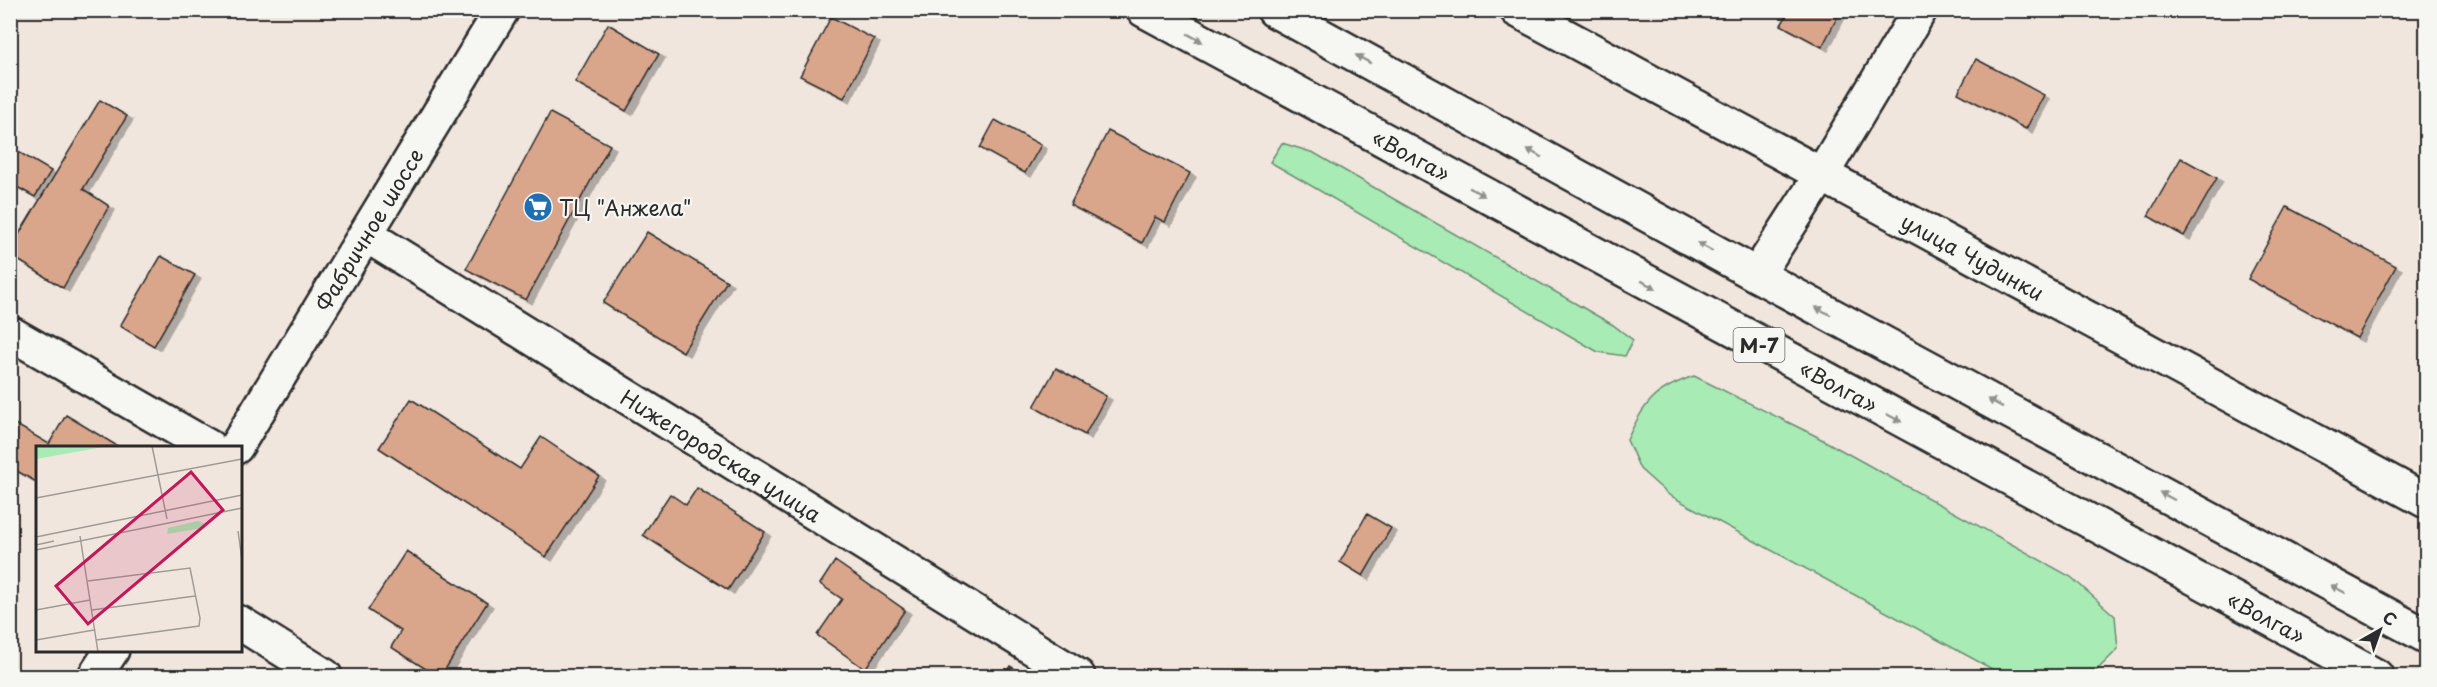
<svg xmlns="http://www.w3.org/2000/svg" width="2437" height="687" font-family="'Playpen Sans',sans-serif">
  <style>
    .green { fill: #a8ebb5; stroke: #6a8b70; stroke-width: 1.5 }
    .building { fill: #d9a68c; stroke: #2b2b2b; stroke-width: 1.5; filter: url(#shadow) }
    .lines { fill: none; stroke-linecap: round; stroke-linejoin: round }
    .minor-casing { stroke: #2b2b2b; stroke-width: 38 }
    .major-casing { stroke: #2b2b2b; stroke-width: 38 }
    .highway-casing { stroke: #2b2b2b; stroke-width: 38 }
    .minor { stroke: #f6f6f2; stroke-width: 33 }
    .major { stroke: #f6f6f2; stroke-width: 33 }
    .highway { stroke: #f6f6f2; stroke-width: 33 }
    .oneway { fill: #90908e }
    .labels { text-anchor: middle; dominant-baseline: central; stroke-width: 4.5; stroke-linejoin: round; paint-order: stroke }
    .shield { fill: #f6f6f2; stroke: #686867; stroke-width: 1.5 }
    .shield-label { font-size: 20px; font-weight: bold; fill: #2b2b2b }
    .street-label { font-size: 21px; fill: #2b2b2b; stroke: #f6f6f2 }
    .poi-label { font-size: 21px; fill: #2b2b2b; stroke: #f6f6f2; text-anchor: start }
    .inset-road { fill: none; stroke: #a19b96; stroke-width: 1.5 }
    .view { fill: #c2185b; fill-opacity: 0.15; stroke: #c2185b; stroke-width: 3 }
    .inset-edge { fill: none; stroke: #2b2b2b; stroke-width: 3 }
  </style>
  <defs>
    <filter id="shadow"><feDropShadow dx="6" dy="4" stdDeviation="0" flood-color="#0004"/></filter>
  </defs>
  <rect width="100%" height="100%" fill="#f0e6de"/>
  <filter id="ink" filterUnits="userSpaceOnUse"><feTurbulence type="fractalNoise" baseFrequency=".0167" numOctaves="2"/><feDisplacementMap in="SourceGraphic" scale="12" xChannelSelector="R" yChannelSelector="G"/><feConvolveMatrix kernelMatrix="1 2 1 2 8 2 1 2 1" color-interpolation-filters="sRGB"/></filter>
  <g filter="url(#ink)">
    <!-- green -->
    <path class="green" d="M 1282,143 L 1314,153 L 1613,325 L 1633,340 L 1625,356 L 1598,352 L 1270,162 Z
      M 1694,376 L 1814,435 L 2071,577 L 2115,616 L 2118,649 L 2091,676 L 2005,676 L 1669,495 L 1640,469 L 1627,440 C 1645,402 1653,390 1694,376 Z"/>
    <!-- building -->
    <path class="building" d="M 1790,10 L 1841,10 L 1822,47 L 1781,25 Z
      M 831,17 L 874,39 L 844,98 L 800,76 Z
      M 608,24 L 659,54 L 626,111 L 575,82 Z
      M 1976,59 L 2044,95 L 2026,129 L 1958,93 Z
      M 100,100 L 127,116 L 83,189 L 109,206 L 63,288 L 10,255 L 10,249 Z
      M 550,113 L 610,145 L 526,300 L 466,269 Z
      M 995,120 L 1041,145 L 1025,173 L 980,148 Z
      M 1108,131 L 1190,173 L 1165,222 L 1155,217 L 1142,243 L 1070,205 Z
      M 10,147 L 51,171 L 35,197 L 10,183 Z
      M 2181,158 L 2217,178 L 2184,236 L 2148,216 Z
      M 2287,207 L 2396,266 L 2357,338 L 2248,279 Z
      M 647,232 L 727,281 L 683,352 L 603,303 Z
      M 161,256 L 195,275 L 154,346 L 120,326 Z
      M 1056,368 L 1106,396 L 1085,435 L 1034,407 Z
      M 411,399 L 520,469 L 541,437 L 599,476 L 546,557 L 379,448 Z
      M 66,415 L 119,447 L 38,447 L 38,483 L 10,467 L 10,431 L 15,424 L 49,444 Z
      M 697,488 L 765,532 L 728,590 L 643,535 L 670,494 L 686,505 Z
      M 1367,514 L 1391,528 L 1363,576 L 1340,562 Z
      M 406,551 L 487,603 L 441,676 L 437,676 L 391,647 L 401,631 L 368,610 Z
      M 835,561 L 905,610 L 865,669 L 817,635 L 842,599 L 820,584 Z
      M 1010,666 L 1026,676 L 1004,676 Z"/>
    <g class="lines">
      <!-- minor casing -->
      <g class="minor-casing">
        <g id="minor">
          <path id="s1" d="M 1517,10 L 2426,501"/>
          <path id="s2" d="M 366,235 L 1078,676"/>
          <path d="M 1757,275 L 1822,174 L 1920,10"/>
          <path d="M 10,333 L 209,447"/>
          <path d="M 240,623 L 325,676"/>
        </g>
      </g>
      <!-- major casing -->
      <g class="major-casing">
        <g id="major">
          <path id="s3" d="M 236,447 L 502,10"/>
          <path d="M 95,676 L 112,650"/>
        </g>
      </g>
      <!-- highway casing -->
      <g class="highway-casing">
        <g id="highway">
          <path id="s4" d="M 1144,10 L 2376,676"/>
          <path d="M 1274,10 L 1757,275 L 2426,636"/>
        </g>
      </g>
      <!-- minor -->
      <use href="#minor" class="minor"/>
      <!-- major -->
      <use href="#major" class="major"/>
      <!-- highway -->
      <use href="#highway" class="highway"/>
    </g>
    <!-- one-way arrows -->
    <defs><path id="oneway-solid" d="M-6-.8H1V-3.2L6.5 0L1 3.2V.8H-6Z" transform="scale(1.5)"/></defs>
    <g class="oneway">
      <use href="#oneway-solid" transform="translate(1195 38) rotate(29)"/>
      <use href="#oneway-solid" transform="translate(1363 59) rotate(-151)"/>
      <use href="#oneway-solid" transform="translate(1534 153) rotate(-151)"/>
      <use href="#oneway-solid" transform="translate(1477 192) rotate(29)"/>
      <use href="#oneway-solid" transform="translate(1705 247) rotate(-151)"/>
      <use href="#oneway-solid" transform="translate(1649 285) rotate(29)"/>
      <use href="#oneway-solid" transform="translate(1823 311) rotate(-152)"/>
      <use href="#oneway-solid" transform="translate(1995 403) rotate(-152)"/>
      <use href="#oneway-solid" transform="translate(1894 418) rotate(28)"/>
      <use href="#oneway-solid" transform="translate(2167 496) rotate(-152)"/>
      <use href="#oneway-solid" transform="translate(2338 589) rotate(-152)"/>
    </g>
  </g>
  <!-- icons -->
  <defs>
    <g id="supermarket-disc" transform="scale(1.5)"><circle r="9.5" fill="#1f6fb2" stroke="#f6f6f2"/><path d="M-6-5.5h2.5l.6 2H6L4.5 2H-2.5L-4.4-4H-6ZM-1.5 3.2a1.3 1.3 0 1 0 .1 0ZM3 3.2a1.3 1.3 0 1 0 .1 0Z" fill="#fff"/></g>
  </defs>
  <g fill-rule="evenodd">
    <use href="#supermarket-disc" x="538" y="207"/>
  </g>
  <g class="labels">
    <!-- shield labels -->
    <rect class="shield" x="1733.5" y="328" width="51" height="34" rx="4.5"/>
    <g class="shield-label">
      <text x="1759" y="345">М-7</text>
    </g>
    <!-- street labels -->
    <g class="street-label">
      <text stroke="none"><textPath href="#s4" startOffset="304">«Волга»</textPath></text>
      <text stroke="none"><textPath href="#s3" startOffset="255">Фабричное шоссе</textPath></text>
      <text stroke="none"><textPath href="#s1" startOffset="518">улица Чудинки</textPath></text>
      <text stroke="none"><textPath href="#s4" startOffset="790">«Волга»</textPath></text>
      <text stroke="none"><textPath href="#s2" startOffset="418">Нижегородская улица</textPath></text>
      <text stroke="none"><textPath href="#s4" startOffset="1276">«Волга»</textPath></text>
    </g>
    <!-- poi labels -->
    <g class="poi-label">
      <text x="559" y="207">ТЦ "Анжела"</text>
    </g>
  </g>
  <!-- overview -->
  <g transform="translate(36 446)">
    <rect width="206" height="206" fill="#f0e6de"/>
    <path d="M 0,0 L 73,0 L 0,13 ZM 162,75 L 168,77 L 167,82 L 131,88 L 132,82 Z" fill="#a8ebb5"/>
    <path class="inset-road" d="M 116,0 L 131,73M 0,52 L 206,13M 202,85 L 206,114M 44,90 L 62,206M 0,91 L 206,49M 0,99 L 18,95M 0,104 L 206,62M 52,135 L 154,122 L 164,172 L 163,180 L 60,194M 0,164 L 54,154M 56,164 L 159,150M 0,194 L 58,184"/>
    <path class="view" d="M 155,26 L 187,64 L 52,178 L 20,140 Z"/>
    <rect width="206" height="206" class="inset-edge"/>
  </g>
  <!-- margin -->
  <rect width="2437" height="687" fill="none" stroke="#f6f6f2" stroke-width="36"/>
  <rect x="18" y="18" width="2401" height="651" fill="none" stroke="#2b2b2b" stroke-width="2" filter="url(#ink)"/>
  <!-- north arrow -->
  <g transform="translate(2380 630) rotate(40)" stroke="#f6f6f2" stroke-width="4.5" paint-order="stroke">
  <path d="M0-4.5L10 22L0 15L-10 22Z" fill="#2b2b2b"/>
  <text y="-9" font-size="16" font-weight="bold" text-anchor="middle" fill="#2b2b2b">С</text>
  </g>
</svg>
